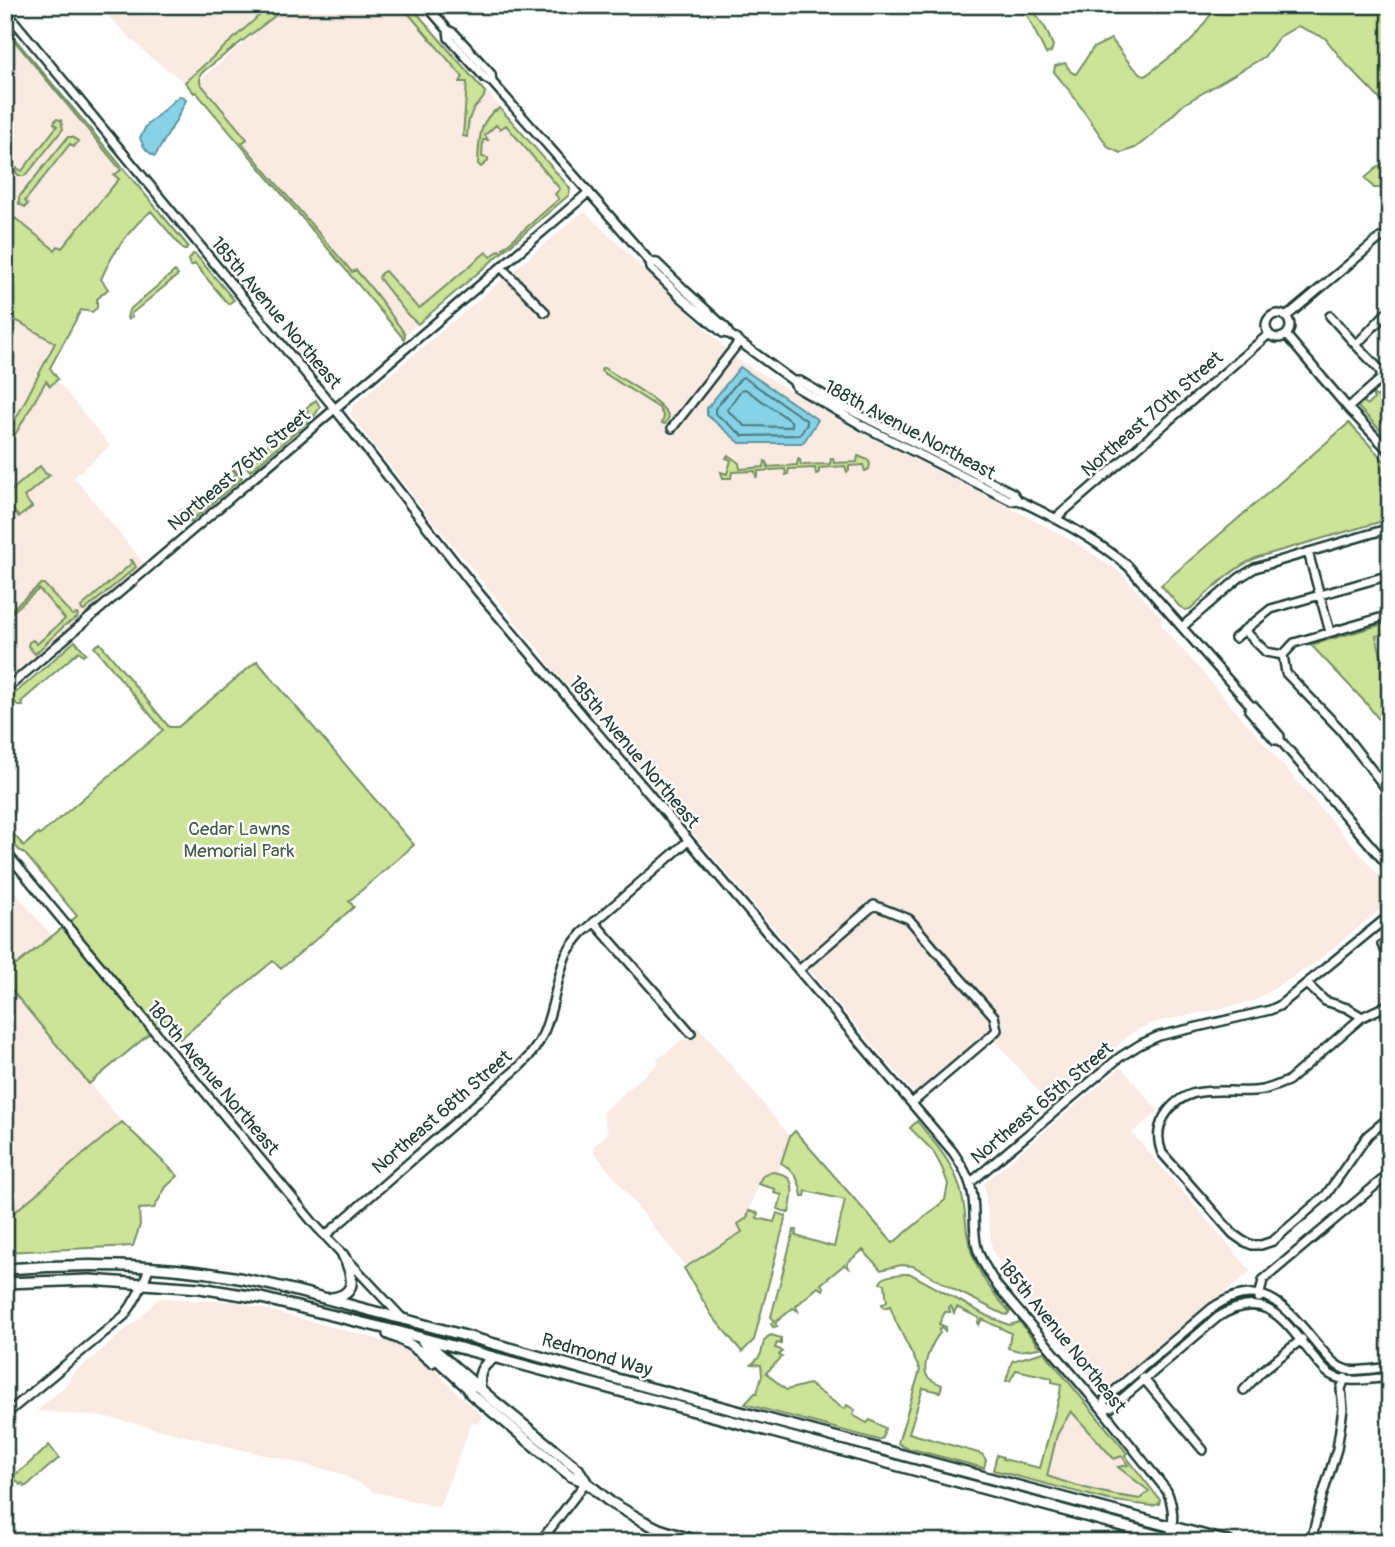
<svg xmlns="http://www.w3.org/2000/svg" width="1395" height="1547" font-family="Pangolin,sans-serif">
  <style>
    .built { fill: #f9eae2 }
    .green { fill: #cde398; stroke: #769066; stroke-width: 2; fill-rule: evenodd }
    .water { fill: #87d2e7; stroke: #5d969f; stroke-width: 2 }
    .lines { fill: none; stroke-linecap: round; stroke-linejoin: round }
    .shore { stroke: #49797c; stroke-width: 2 }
    .minor-casing { stroke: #1f3d34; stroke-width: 12 }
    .major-casing { stroke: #1f3d34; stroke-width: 14 }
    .minor { stroke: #fff; stroke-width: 7 }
    .major { stroke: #fff; stroke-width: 9 }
    .labels { text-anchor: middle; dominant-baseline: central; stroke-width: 5; stroke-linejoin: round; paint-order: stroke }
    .street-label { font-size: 19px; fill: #1f3d34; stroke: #fff }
    .park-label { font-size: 19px; fill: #425e48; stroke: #fff }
  </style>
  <rect width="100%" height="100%" fill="#fff"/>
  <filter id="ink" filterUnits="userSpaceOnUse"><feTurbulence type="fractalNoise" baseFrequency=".0143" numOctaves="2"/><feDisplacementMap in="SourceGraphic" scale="14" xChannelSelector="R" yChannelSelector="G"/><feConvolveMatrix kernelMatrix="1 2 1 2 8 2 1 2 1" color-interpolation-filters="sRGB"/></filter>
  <g filter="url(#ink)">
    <!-- built -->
    <path class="built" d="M 97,5 L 271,5 L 185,82 L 150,57 Z
      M 288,5 L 412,5 L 573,191 L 406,334 L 194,85 Z
      M 5,29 L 139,187 L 45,366 L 110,446 L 74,477 L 146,566 L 5,689 Z
      M 584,211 L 737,359 L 856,430 L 1017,511 L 1076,543 L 1121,573 L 1162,619 L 1161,625 L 1388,886 L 1389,902 L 1316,962 L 1254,1001 L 1153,1023 L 1133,1032 L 1048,1107 L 1036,1088 L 991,1037 L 914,1093 L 547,662 L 546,658 L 425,512 L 350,414 L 354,405 Z
      M 5,881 L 52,936 L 5,974 Z
      M 5,982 L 122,1122 L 5,1220 Z
      M 698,1026 L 790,1136 L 778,1172 L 769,1172 L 763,1176 L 759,1182 L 742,1231 L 685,1266 L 594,1152 L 594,1146 L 608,1133 L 602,1112 L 659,1063 L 657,1060 L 686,1037 L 688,1040 L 697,1037 L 693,1032 Z
      M 1121,1067 L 1158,1111 L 1132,1133 L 1251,1271 L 1104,1393 L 1009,1280 L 992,1250 L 984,1183 Z
      M 159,1298 L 236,1302 L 408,1347 L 422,1356 L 455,1391 L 483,1416 L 477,1424 L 472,1422 L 439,1507 L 375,1492 L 340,1473 L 107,1417 L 37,1411 L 64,1387 L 73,1374 L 140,1318 Z
      M 1070,1410 L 1113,1459 L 1122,1456 L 1129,1465 L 1119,1467 L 1150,1491 L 1140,1499 L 1112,1496 L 1073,1486 L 1047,1476 L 1057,1435 Z"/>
    <!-- green -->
    <path class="green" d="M 271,5 L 280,5 L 273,11 L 276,15 L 205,70 L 200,75 L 200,83 L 247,139 L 242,143 L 352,272 L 356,270 C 369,285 381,300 392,316 C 396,323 402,328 405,335 L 404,339 L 196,92 L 194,93 L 185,82 Z
      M 401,5 L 410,5 L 485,92 C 484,100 480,101 475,107 C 468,116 468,126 467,137 L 463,136 L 467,82 L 460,82 L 463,77 Z
      M 996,5 L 1029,5 L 1046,29 L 1053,46 L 1051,52 L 1046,54 L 1027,15 L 1012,6 L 998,8 Z
      M 1218,5 L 1390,5 L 1390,111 L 1376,95 L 1344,62 L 1325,38 L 1298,26 L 1279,37 L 1264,57 L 1184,104 L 1150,137 L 1135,148 L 1121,153 L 1109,148 L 1069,90 L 1054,72 L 1055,66 L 1065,63 L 1071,72 L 1076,74 L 1093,48 L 1111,39 C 1124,54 1128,66 1145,76 L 1190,42 Z
      M 5,27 L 188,246 L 186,250 L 184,250 L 151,211 C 128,230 113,252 101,279 L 108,289 L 97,299 L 97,308 L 92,312 L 81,310 L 50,368 L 58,379 L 50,386 L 46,381 L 5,452 L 5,440 L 55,343 L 19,322 L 5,316 L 5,216 L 12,221 L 15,218 L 55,250 L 58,246 L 62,248 L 119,179 L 114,175 L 121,170 L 8,33 L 5,34 Z
      M 500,108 L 570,188 L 569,195 L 507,248 L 505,247 L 502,249 L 559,199 L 555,194 L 560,189 L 506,125 L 500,129 L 496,125 L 485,135 L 488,140 L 483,140 L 482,157 L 488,158 L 488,161 L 481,167 L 478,164 C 479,142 478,118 500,108 Z
      M 56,119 L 61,120 L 63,129 L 28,173 L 24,176 L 18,175 L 15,170 L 17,168 L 22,171 L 57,126 L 54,123 Z
      M 68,137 L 72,137 L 78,141 L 74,147 L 70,144 L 25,201 L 28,204 L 25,207 L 19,204 L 19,197 Z
      M 1390,160 L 1390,188 L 1374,188 L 1365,178 L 1379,166 Z
      M 506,249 L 418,324 L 407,314 L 379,278 L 381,273 L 385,271 L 418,308 L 421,307 L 486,252 L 491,257 L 499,250 L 501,252 Z
      M 193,254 L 196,255 L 234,300 L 228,304 L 195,264 L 191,266 L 190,265 L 189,260 Z
      M 175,271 L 178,275 L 131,314 L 132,317 L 128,320 L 127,318 L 129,310 Z
      M 602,368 L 604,368 C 620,378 663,401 669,417 L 665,424 L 662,423 L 664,417 L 659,408 L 601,371 Z
      M 1382,385 L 1390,392 L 1390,440 L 1356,405 L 1362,400 L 1367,405 L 1374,399 L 1371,392 L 1377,397 L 1382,392 L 1379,386 Z
      M 316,400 L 320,407 L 315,415 L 250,471 L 242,461 L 243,458 L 247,462 L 308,411 L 306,408 Z
      M 1349,423 L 1390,467 L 1390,519 L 1258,557 C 1232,568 1211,590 1190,609 L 1185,610 L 1179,606 L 1161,585 Z
      M 728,455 L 739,463 L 740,469 L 764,467 L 765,461 L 767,462 L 768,467 L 797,465 L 798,459 L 800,460 L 801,465 L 830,464 L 831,458 L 833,458 L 834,463 L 857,462 L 858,456 L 868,460 L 870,464 L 869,469 L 865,471 L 863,465 L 849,466 L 849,471 L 847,472 L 845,466 L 819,468 L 819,473 L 816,474 L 815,468 L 789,469 L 788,474 L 786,475 L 785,469 L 758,471 L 758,476 L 756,477 L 755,471 L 732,472 L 731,478 L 723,478 L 721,472 L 727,474 L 731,460 L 726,458 Z
      M 40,466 L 46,474 L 50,475 L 24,497 L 32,507 L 19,517 L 5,502 L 5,496 Z
      M 233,468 L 242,478 L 190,522 L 180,511 L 182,510 L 187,515 L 236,474 L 232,469 Z
      M 130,560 L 132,560 L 136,567 L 84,611 L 82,610 L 81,607 L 132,563 Z
      M 41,584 L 44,584 L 72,615 L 77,614 L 78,615 L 77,618 L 65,625 L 35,654 L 28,646 L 29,642 L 33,640 L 37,644 L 65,619 L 39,589 L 10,614 L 12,618 L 8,621 L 5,618 L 5,615 Z
      M 1390,622 L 1390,632 L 1376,636 L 1390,687 L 1390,734 L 1366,703 L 1311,645 Z
      M 75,641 L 86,653 L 83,655 L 79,651 L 21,702 L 23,706 L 18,706 L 12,698 L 13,695 Z
      M 100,643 L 169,727 L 178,727 L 257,661 L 414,845 L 349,901 L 354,907 L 281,969 L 273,961 L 180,1039 L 165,1021 L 89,1084 L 5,982 L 5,974 L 77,916 L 26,855 L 19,850 L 5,834 L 5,825 L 24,846 L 38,833 L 40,835 L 163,730 L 94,647 Z
      M 917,1121 C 931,1139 948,1157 957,1179 C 964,1197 965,1214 967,1232 C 971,1264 988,1289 1010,1312 L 1007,1315 L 1003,1314 L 957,1291 L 913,1266 L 901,1265 L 881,1270 L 863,1250 L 847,1263 L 849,1268 L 844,1265 L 821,1284 L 824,1288 L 823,1290 L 818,1287 L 796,1306 L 798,1311 L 793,1308 L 775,1323 L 777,1326 L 773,1327 L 771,1324 L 774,1320 L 771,1317 L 794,1230 L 797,1230 L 796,1236 L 834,1247 L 845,1200 L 806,1191 L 805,1196 L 802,1196 C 800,1181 795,1171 781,1163 L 790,1136 L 795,1131 L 893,1243 L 945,1200 L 948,1184 L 942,1168 L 933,1151 L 910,1128 Z
      M 122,1122 L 178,1176 L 166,1187 L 154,1208 L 139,1209 L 140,1225 L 133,1246 L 5,1252 L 5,1220 Z
      M 769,1172 C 798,1172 794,1192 789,1213 L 778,1209 L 782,1195 L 774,1193 L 775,1189 L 758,1184 L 763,1175 Z
      M 749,1211 L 758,1213 L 757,1218 L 774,1222 L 777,1213 L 786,1216 L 754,1340 L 742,1352 L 712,1316 L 684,1268 L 742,1232 L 738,1224 L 747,1218 Z
      M 903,1274 L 911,1274 L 987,1316 L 1009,1325 L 1020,1322 L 1040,1348 L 1019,1351 L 1008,1348 L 1011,1333 L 982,1319 L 979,1325 L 978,1323 L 979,1318 L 957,1307 L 954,1313 L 951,1306 L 949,1307 L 950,1312 L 945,1312 L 939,1324 L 946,1327 L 945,1331 L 942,1327 L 939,1329 L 940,1333 C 933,1341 921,1365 927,1376 C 930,1380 937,1383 942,1385 L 940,1392 L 923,1388 L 909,1433 L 982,1454 L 986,1460 L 984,1468 L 904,1447 L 898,1443 L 920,1370 L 896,1322 L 890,1306 L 884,1308 L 882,1304 L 887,1302 L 885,1284 L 880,1283 C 883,1275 895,1275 903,1274 Z
      M 771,1335 L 781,1338 L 781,1344 L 777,1343 L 775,1348 L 781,1350 L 782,1352 L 779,1355 L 782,1357 L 766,1373 L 786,1390 L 809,1384 L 844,1409 L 847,1405 L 855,1410 L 853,1415 L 867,1423 L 870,1420 L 885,1428 L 883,1438 L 879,1440 L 745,1404 L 755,1393 L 757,1393 L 762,1375 L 761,1365 L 752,1364 C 753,1363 758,1359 759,1357 C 765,1349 760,1339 771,1335 Z
      M 1044,1352 L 1127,1453 L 1125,1455 L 1160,1500 L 1159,1504 L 1152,1506 L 1108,1500 L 993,1470 L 997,1455 L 1003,1457 L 1003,1459 L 1040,1468 L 1060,1394 L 1061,1384 L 1052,1382 L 1052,1378 L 1016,1370 L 1010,1381 L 1006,1381 L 1012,1361 ZM 1071,1411 L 1114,1459 L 1122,1456 L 1128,1465 L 1118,1467 L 1149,1491 L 1140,1499 C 1108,1495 1078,1487 1047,1476 L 1057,1435 Z
      M 49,1445 L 59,1458 L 25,1487 L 22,1483 L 20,1485 L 13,1476 L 24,1468 L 36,1457 L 37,1457 Z"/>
    <!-- water -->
    <path class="water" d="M 179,96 L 184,97 L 186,100 L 177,119 L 155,156 C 146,152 143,146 140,138 L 146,126 Z
      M 740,367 L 818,420 L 803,443 L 740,443 L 707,415 L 707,408 Z"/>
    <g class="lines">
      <!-- shore -->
      <path class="shore" d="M 743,377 L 806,420 L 807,424 L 800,435 L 743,436 L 715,413 L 715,409 L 740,379 Z
        M 745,389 L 791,421 L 792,426 L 789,427 L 745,426 L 727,410 L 741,390 Z"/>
      <!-- minor casing -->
      <g class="minor-casing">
        <path id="minor" d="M 426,5 L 448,30 L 454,33 L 491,74 L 492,82
          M 5,13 L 14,21 L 335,409 L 478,592 L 953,1152 C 963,1167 971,1180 973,1198 C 975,1214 973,1231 977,1248 C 981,1262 990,1275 998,1287 L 1102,1409 L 1167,1491 C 1174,1508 1174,1520 1170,1538
          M 448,30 L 449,38 L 485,78 L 492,82 L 650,262 L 651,268 L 682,298 L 723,333 L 729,334 L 793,381 L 796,387 L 863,426 L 1012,501 L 1018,500 C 1057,518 1094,538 1128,566 L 1251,706 L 1254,706 L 1280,736 L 1280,740 L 1390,868
          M 650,262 L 657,263 L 687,292 L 726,328 L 729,334
          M 501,267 L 545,312
          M 1390,309 L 1356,345 L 1379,369 L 1381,373 L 1381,379 L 1390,385
          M1266 326a12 12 0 1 1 24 0a12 12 0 1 1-24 0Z
          M 1330,316 L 1356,345
          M 1286,317 L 1380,238 L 1390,238
          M 1286,335 L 1348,408 L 1390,452
          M 793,381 L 800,381 L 844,407 L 1013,493 L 1018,500
          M 1348,408 L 1381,379
          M 672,428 L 739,342
          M 1056,518 L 1269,334
          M 1308,552 L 1330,632
          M 1182,627 L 1239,578 L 1255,568 L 1390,528
          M 1244,630 L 1266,652 L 1283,655
          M 1235,638 L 1271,609 L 1390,575
          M 1283,655 L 1286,673 L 1340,729 L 1385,787 L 1390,791
          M 1283,655 L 1294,643 L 1390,615
          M 5,690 L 589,192
          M 1251,706 L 1249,710 L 1275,740 L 1280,740
          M 5,851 L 315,1225 L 404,1320
          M 594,922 L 691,1033
          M 1382,945 L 1390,956
          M 799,970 L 874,905 L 909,919 L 944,960 L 994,1016 L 997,1030 L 991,1036 L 912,1103
          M 1307,984 L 1325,1001 L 1347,1008 L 1362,1017
          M 1390,1004 L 1362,1017 L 1288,1081 C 1280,1084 1272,1088 1263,1090 C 1227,1096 1187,1078 1164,1117 C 1157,1129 1157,1140 1162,1153 L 1233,1234 L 1243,1241 L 1252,1245 L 1261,1245 L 1273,1241 L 1326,1195 L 1368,1135 L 1390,1117
          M 970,1183 L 1120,1057 L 1141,1044 L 1159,1036 L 1270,1010 L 1279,1006 L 1390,915
          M 326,1235 L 521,1065 C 530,1056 538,1046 543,1034 C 554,1009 556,980 566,955 C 570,947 576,940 582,933 L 688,841
          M 1259,1298 L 1263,1280 L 1389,1174
          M 1143,1378 L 1203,1450
          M 1244,1390 L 1261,1372 L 1302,1339
          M 1102,1409 L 1105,1399 L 1212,1308 C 1266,1272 1289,1312 1322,1350 C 1329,1358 1336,1367 1347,1370 C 1358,1372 1378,1368 1390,1367
          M 1102,1409 L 1112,1407 L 1218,1317 C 1266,1287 1284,1321 1313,1356 C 1318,1362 1324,1371 1331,1375 C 1348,1385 1372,1378 1390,1377
          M 5,1415 L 124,1316 C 135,1302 143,1285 149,1268
          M 1312,1537 L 1322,1497 L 1337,1449 L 1343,1409 L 1341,1389 L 1345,1378
          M 540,1542 L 586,1482"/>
      </g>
      <!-- major casing -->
      <g class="major-casing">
        <path id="major" d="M 5,1269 C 77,1263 161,1264 233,1277 C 290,1287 346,1305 403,1319 C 474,1338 546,1358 617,1379 L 1229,1542
          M 5,1283 L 90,1280 L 144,1284 L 200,1288 L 261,1298 L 400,1332 L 1182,1542
          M 331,1298 C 360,1295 352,1273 343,1255
          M 388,1334 C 406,1340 419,1350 432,1362
          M 421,1338 L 431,1354 L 468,1388 L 471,1394 L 571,1476 L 586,1482 L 610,1502 L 643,1521 L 659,1529 L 699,1542
          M 427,1343 L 494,1401 L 578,1469 L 585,1480
          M 480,1388 C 478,1374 481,1366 494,1358"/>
      </g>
      <!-- minor -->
      <use href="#minor" class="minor"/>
      <!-- major -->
      <use href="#major" class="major"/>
    </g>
  </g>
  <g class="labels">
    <!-- street labels -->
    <g class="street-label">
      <text transform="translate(276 313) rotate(50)">185th Avenue Northeast</text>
      <text transform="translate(1152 414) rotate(-41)">Northeast 70th Street</text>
      <text transform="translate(910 430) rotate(28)">188th Avenue Northeast</text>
      <text transform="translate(239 470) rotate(-40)">Northeast 76th Street</text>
      <text transform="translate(634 752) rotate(50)">185th Avenue Northeast</text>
      <text transform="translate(213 1078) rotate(50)">180th Avenue Northeast</text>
      <text transform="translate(1042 1103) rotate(-40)">Northeast 65th Street</text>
      <text transform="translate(442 1112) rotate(-41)">Northeast 68th Street</text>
      <text transform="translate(1062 1336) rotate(51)">185th Avenue Northeast</text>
      <text transform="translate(597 1355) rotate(16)">Redmond Way</text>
    </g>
    <!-- park labels -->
    <g class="park-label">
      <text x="239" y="829">Cedar Lawns<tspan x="239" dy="22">Memorial Park</tspan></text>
    </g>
  </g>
  <!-- margin -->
  <rect width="1395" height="1547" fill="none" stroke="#fff" stroke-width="28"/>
  <rect x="14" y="14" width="1367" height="1519" fill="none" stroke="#1f3d34" stroke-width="2.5" filter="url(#ink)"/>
</svg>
